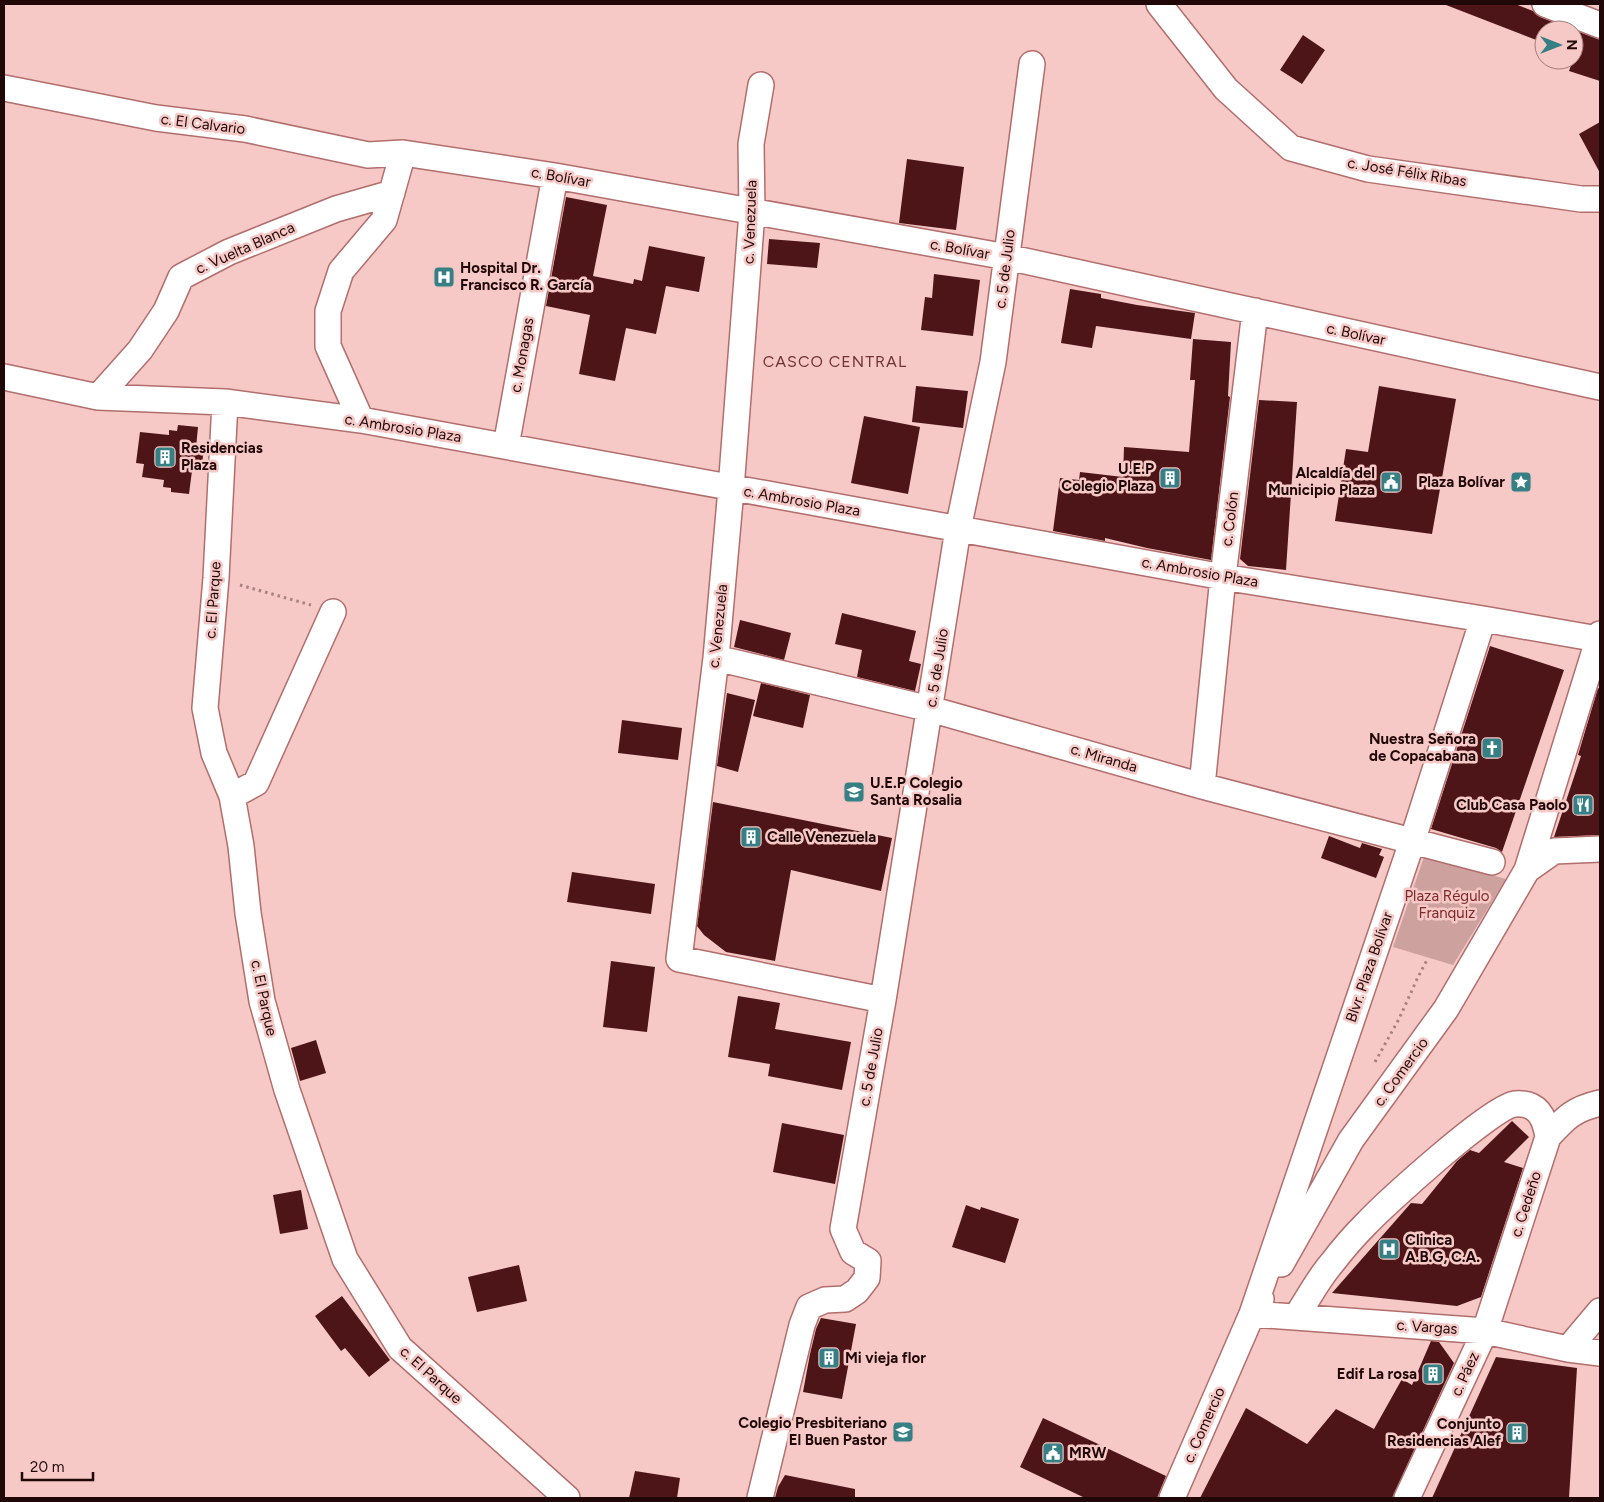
<svg xmlns="http://www.w3.org/2000/svg" width="1604" height="1502" font-family="Figtree,sans-serif">
  <style>
    .green { fill: #cda19e }
    .building { fill: #4e1518 }
    .lines { fill: none; stroke-linecap: round; stroke-linejoin: round }
    .minor-casing { stroke: #b16e6c; stroke-width: 28 }
    .path { stroke: #a78280; stroke-width: 3; stroke-dasharray: 2.5 4; stroke-linecap: butt }
    .minor { stroke: #fff; stroke-width: 25 }
    .labels { text-anchor: middle; dominant-baseline: central; stroke-width: 5; stroke-linejoin: round; paint-order: stroke }
    .street-label { font-size: 15px; fill: #210808; stroke: #f6c9c6 }
    .poi-label { font-size: 15px; font-weight: bold; fill: #210808; stroke: #f6c9c6; text-anchor: end }
    .park-label { font-size: 15px; fill: #7c292c; stroke: #f6c9c6 }
    .neighbourhood-label { font-size: 16px; letter-spacing: 1px; fill: #713434; stroke: #f6c9c6 }
  </style>
  <rect width="100%" height="100%" fill="#f6c9c6"/>
  <!-- green -->
  <path class="green" d="M 1424,857 L 1506,879 L 1453,965 L 1393,947 Z"/>
  <!-- building -->
  <path class="building" d="M 1447,4 L 1515,4 L 1533,11 L 1540,17 L 1573,30 L 1544,30 L 1544,43 L 1446,5 Z
    M 1574,30 L 1600,40 L 1600,81 L 1569,71 L 1573,60 L 1574,60 Z
    M 1303,35 L 1325,50 L 1302,84 L 1280,70 Z
    M 1600,122 L 1600,173 L 1579,134 Z
    M 907,159 L 964,167 L 956,230 L 899,223 Z
    M 566,197 L 607,205 L 593,276 L 633,284 L 634,279 L 642,281 L 649,246 L 705,257 L 699,292 L 666,286 L 656,334 L 626,328 L 615,381 L 579,374 L 590,315 L 546,306 Z
    M 769,239 L 820,243 L 817,268 L 767,264 Z
    M 934,274 L 980,280 L 973,336 L 921,330 L 925,297 L 932,298 Z
    M 1070,289 L 1101,294 L 1101,298 L 1137,305 L 1195,313 L 1191,339 L 1096,326 L 1092,348 L 1061,343 Z
    M 1193,339 L 1231,342 L 1228,396 L 1230,397 L 1211,560 L 1147,548 L 1105,538 L 1105,541 L 1053,531 L 1060,478 L 1079,480 L 1080,472 L 1123,477 L 1124,447 L 1189,452 L 1195,380 L 1190,380 Z
    M 916,386 L 968,391 L 963,428 L 912,422 Z
    M 1379,386 L 1456,399 L 1432,534 L 1335,521 L 1346,449 L 1368,452 Z
    M 1259,400 L 1297,402 L 1286,570 L 1248,566 L 1240,559 Z
    M 864,416 L 920,427 L 908,494 L 851,483 Z
    M 178,425 L 198,427 L 196,448 L 204,448 L 201,472 L 192,471 L 189,494 L 171,492 L 171,488 L 163,487 L 164,480 L 142,477 L 144,464 L 136,463 L 140,432 L 169,435 L 169,430 L 177,431 Z
    M 842,613 L 916,631 L 909,661 L 921,664 L 915,691 L 857,677 L 862,650 L 835,644 Z
    M 740,620 L 791,633 L 784,660 L 734,647 Z
    M 1490,646 L 1564,670 L 1502,852 L 1496,848 L 1431,829 Z
    M 761,683 L 810,695 L 803,728 L 753,716 Z
    M 1598,688 L 1600,689 L 1600,835 L 1554,837 L 1581,756 L 1578,755 Z
    M 727,693 L 755,700 L 738,772 L 717,766 Z
    M 622,720 L 682,728 L 678,760 L 618,753 Z
    M 713,802 L 892,838 L 881,891 L 791,870 L 775,961 L 726,952 L 704,935 L 697,926 Z
    M 1329,836 L 1360,848 L 1362,843 L 1382,849 L 1379,855 L 1384,857 L 1376,878 L 1321,858 Z
    M 572,872 L 655,884 L 651,914 L 567,902 Z
    M 611,961 L 655,967 L 647,1032 L 603,1027 Z
    M 738,996 L 780,1003 L 775,1029 L 851,1042 L 842,1090 L 768,1076 L 770,1064 L 728,1057 Z
    M 316,1040 L 326,1073 L 300,1081 L 291,1048 Z
    M 1512,1121 L 1529,1137 L 1504,1162 L 1523,1168 L 1481,1297 L 1457,1306 L 1332,1293 L 1411,1203 L 1422,1204 L 1457,1161 L 1470,1150 L 1479,1153 Z
    M 782,1123 L 844,1135 L 835,1184 L 773,1172 Z
    M 301,1190 L 308,1229 L 280,1234 L 273,1195 Z
    M 966,1205 L 980,1210 L 981,1207 L 1019,1219 L 1005,1263 L 952,1247 Z
    M 519,1265 L 527,1301 L 477,1312 L 468,1277 Z
    M 342,1296 L 390,1360 L 369,1377 L 345,1348 L 341,1351 L 315,1316 Z
    M 821,1318 L 856,1324 L 842,1399 L 803,1392 L 810,1354 L 816,1329 Z
    M 1431,1341 L 1439,1342 L 1454,1363 L 1392,1498 L 1200,1498 L 1246,1408 L 1307,1444 L 1336,1409 L 1374,1429 L 1402,1379 L 1412,1385 Z
    M 1496,1357 L 1577,1368 L 1569,1498 L 1432,1498 Z
    M 1043,1418 L 1166,1476 L 1157,1498 L 1085,1498 L 1020,1467 Z
    M 635,1471 L 680,1478 L 677,1498 L 629,1498 Z
    M 785,1475 L 855,1489 L 855,1498 L 775,1498 L 778,1487 Z"/>
  <g class="lines">
    <!-- minor casing -->
    <g class="minor-casing">
      <path id="minor" d="M 1159,4 L 1226,89 L 1291,148 L 1368,169 L 1581,199 L 1600,199
        M 1545,4 L 1600,25
        M 761,85 L 751,144 L 752,212 L 731,489 L 716,658 L 679,959 L 883,1000
        M 4,88 L 156,118 L 245,129 L 368,155 L 403,153 L 555,176 L 1007,257 L 1600,387
        M 4,377 L 98,397 L 225,402 L 361,420 L 1223,577 L 1483,619 L 1598,639
        M 98,397 L 140,350 L 166,311 L 181,277 L 229,252 L 336,209 L 392,193
        M 225,402 L 216,578 L 205,708 L 214,753 L 232,796 L 241,846 L 248,913 L 262,1001 L 287,1090 L 345,1259 L 400,1348 L 567,1498
        M 361,420 L 328,346 L 328,311 L 341,271 L 384,220 L 403,153
        M 506,446 L 555,176
        M 1483,619 L 1412,842 L 1252,1314 L 1485,1331 L 1568,1349 L 1600,1353
        M 716,658 L 930,709 L 1202,786 L 1492,862
        M 1202,786 L 1223,577 L 1255,311
        M 232,796 L 256,783 L 333,612
        M 1527,870 L 1554,851 L 1600,849
        M 1281,1264 L 1351,1140 L 1446,1009 L 1527,870 L 1600,634
        M 1296,1317 C 1308,1299 1318,1279 1332,1263 C 1342,1250 1353,1237 1365,1225 C 1385,1204 1492,1106 1515,1104 C 1538,1102 1545,1118 1548,1137
        M 1568,1349 L 1600,1311
        M 760,1498 L 802,1325 L 809,1307 L 825,1300 L 845,1299 L 857,1291 L 867,1278 L 868,1261 L 853,1252 L 843,1229 L 883,1000 L 958,529 L 993,362 L 1032,64
        M 1172,1498 L 1252,1314 L 1261,1299
        M 1407,1498 L 1485,1331 L 1548,1137 C 1566,1117 1574,1109 1600,1103"/>
    </g>
    <!-- path -->
    <path class="path" d="M 240,585 L 311,605
      M 1375,1062 L 1399,1019 L 1418,977 L 1428,958"/>
    <!-- minor -->
    <use href="#minor" class="minor"/>
  </g>
  <!-- icons -->
  <defs>
    <g id="hospital-square" transform="scale(1.125)"><rect x="-9" y="-9" width="18" height="18" rx="4" fill="#367f84" stroke="#f6c9c6"/><path d="M-5-5h3v3.5h4V-5h3V5h-3V1.5h-4V5h-3Z" fill="#fff"/></g>
    <g id="building-square" transform="scale(1.125)"><rect x="-9" y="-9" width="18" height="18" rx="4" fill="#367f84" stroke="#f6c9c6"/><path d="M-4-6H4V6H1V3H-1V6H-4ZM-2.5-4.3h1.7v1.8h-1.7ZM.8-4.3h1.7v1.8H.8ZM-2.5-1h1.7V.8h-1.7ZM.8-1h1.7V.8H.8Z" fill="#fff"/></g>
    <g id="civic-square" transform="scale(1.125)"><rect x="-9" y="-9" width="18" height="18" rx="4" fill="#367f84" stroke="#f6c9c6"/><path d="M-.6-6.5H3V-4.5H.6V-3L4-1V1h2V6H-6V1h2V-1L-.6-3ZM-1.2 2.5V6h2.4V2.5Z" fill="#fff"/></g>
    <g id="sight-square" transform="scale(1.125)"><rect x="-9" y="-9" width="18" height="18" rx="4" fill="#367f84" stroke="#f6c9c6"/><path d="M0-6L1.8-2.2L6-1.7L2.9 1.2L3.7 5.4L0 3.3L-3.7 5.4L-2.9 1.2L-6-1.7L-1.8-2.2Z" fill="#fff"/></g>
    <g id="church-square" transform="scale(1.125)"><rect x="-9" y="-9" width="18" height="18" rx="4" fill="#367f84" stroke="#f6c9c6"/><path d="M-1.2-6h2.4v3.5h3.3v2.4h-3.3V6h-2.4V-.1h-3.3v-2.4h3.3Z" fill="#fff"/></g>
    <g id="school-square" transform="scale(1.125)"><rect x="-9" y="-9" width="18" height="18" rx="4" fill="#367f84" stroke="#f6c9c6"/><path d="M0-5L7-2L0 1L-7-2ZM-4 1L0 2.5L4 1V4Q0 6-4 4Z" fill="#fff"/></g>
    <g id="restaurant-square" transform="scale(1.125)"><rect x="-9" y="-9" width="18" height="18" rx="4" fill="#367f84" stroke="#f6c9c6"/><path d="M-5-6h1v4h1v-4h1v4h1v-4h1v5L-1.5 .5V6h-2V.5L-5-1ZM5-6V6H3V1.5H1.5Q1.5-4 5-6Z" fill="#fff"/></g>
  </defs>
  <g fill-rule="evenodd">
    <use href="#hospital-square" x="444" y="277"/>
    <use href="#building-square" x="165" y="457"/>
    <use href="#building-square" x="1170" y="478"/>
    <use href="#civic-square" x="1391" y="482"/>
    <use href="#sight-square" x="1521" y="482"/>
    <use href="#church-square" x="1492" y="748"/>
    <use href="#school-square" x="854" y="792"/>
    <use href="#restaurant-square" x="1583" y="805"/>
    <use href="#building-square" x="751" y="837"/>
    <use href="#hospital-square" x="1389" y="1249"/>
    <use href="#building-square" x="829" y="1358"/>
    <use href="#building-square" x="1433" y="1374"/>
    <use href="#school-square" x="903" y="1432"/>
    <use href="#building-square" x="1517" y="1433"/>
    <use href="#civic-square" x="1053" y="1453"/>
  </g>
  <g class="labels">
    <!-- street labels -->
    <g class="street-label">
      <text transform="translate(203 124) rotate(7)">c. El Calvario</text>
      <text transform="translate(1407 172) rotate(9)">c. José Félix Ribas</text>
      <text transform="translate(561 177) rotate(10)">c. Bolívar</text>
      <text transform="translate(750 222) rotate(-88)">c. Venezuela</text>
      <text transform="translate(245 248) rotate(-24)">c. Vuelta Blanca</text>
      <text transform="translate(960 249) rotate(10)">c. Bolívar</text>
      <text transform="translate(1005 269) rotate(-83)">c. 5 de Julio</text>
      <text transform="translate(1356 334) rotate(12)">c. Bolívar</text>
      <text transform="translate(522 355) rotate(-80)">c. Monagas</text>
      <text transform="translate(403 428) rotate(9)">c. Ambrosio Plaza</text>
      <text transform="translate(802 501) rotate(10)">c. Ambrosio Plaza</text>
      <text transform="translate(1230 519) rotate(-83)">c. Colón</text>
      <text transform="translate(1200 572) rotate(10)">c. Ambrosio Plaza</text>
      <text transform="translate(213 600) rotate(-86)">c. El Parque</text>
      <text transform="translate(718 626) rotate(-84)">c. Venezuela</text>
      <text transform="translate(937 668) rotate(-81)">c. 5 de Julio</text>
      <text transform="translate(1104 758) rotate(16)">c. Miranda</text>
      <text transform="translate(1369 967) rotate(-71)">Blvr. Plaza Bolívar</text>
      <text transform="translate(264 998) rotate(78)">c. El Parque</text>
      <text transform="translate(871 1067) rotate(-80)">c. 5 de Julio</text>
      <text transform="translate(1401 1072) rotate(-54)">c. Comercio</text>
      <text transform="translate(1526 1204) rotate(-72)">c. Cedeño</text>
      <text transform="translate(1427 1327) rotate(4)">c. Vargas</text>
      <text transform="translate(1465 1374) rotate(-65)">c. Páez</text>
      <text transform="translate(431 1375) rotate(42)">c. El Parque</text>
      <text transform="translate(1204 1425) rotate(-66)">c. Comercio</text>
    </g>
    <!-- poi labels -->
    <g class="poi-label">
      <text x="460" y="268" text-anchor="start">Hospital Dr.<tspan x="460" dy="17">Francisco R. García</tspan></text>
      <text x="181" y="448" text-anchor="start">Residencias<tspan x="181" dy="17">Plaza</tspan></text>
      <text x="1154" y="469">U.E.P<tspan x="1154" dy="17">Colegio Plaza</tspan></text>
      <text x="1375" y="473">Alcaldía del<tspan x="1375" dy="17">Municipio Plaza</tspan></text>
      <text x="1505" y="482">Plaza Bolívar</text>
      <text x="1476" y="739">Nuestra Señora<tspan x="1476" dy="17">de Copacabana</tspan></text>
      <text x="870" y="783" text-anchor="start">U.E.P Colegio<tspan x="870" dy="17">Santa Rosalia</tspan></text>
      <text x="1567" y="805">Club Casa Paolo</text>
      <text x="767" y="837" text-anchor="start">Calle Venezuela</text>
      <text x="1405" y="1240" text-anchor="start">Clinica<tspan x="1405" dy="17">A.B.G, C.A.</tspan></text>
      <text x="845" y="1358" text-anchor="start">Mi vieja flor</text>
      <text x="1417" y="1374">Edif La rosa</text>
      <text x="887" y="1423">Colegio Presbiteriano<tspan x="887" dy="17">El Buen Pastor</tspan></text>
      <text x="1501" y="1424">Conjunto<tspan x="1501" dy="17">Residencias Alef</tspan></text>
      <text x="1069" y="1453" text-anchor="start">MRW</text>
    </g>
    <!-- park labels -->
    <g class="park-label">
      <text x="1447" y="896">Plaza Régulo<tspan x="1447" dy="17">Franquiz</tspan></text>
    </g>
    <!-- neighbourhood labels -->
    <g class="neighbourhood-label">
      <text x="835" y="361">CASCO CENTRAL</text>
    </g>
  </g>
  <!-- border -->
  <rect width="1604" height="1502" fill="none" stroke="#210808" stroke-width="10"/>
  <!-- north arrow -->
  <g transform="translate(1559 45) rotate(90)"><circle r="24" fill="#f6c9c6" stroke="#a17c7a"/>
  <path d="M0-4L9 19L0 12L-9 19Z" fill="#367f84"/>
  <text y="-8" font-size="14" font-weight="bold" text-anchor="middle" fill="#210808">N</text>
  </g>
  <!-- scale -->
  <path d="M22 1472v8h71v-8" fill="none" stroke="#210808" stroke-width="2.5"/>
  <text x="30" y="1472" font-size="15" fill="#210808" stroke="#f6c9c6" stroke-width="4" paint-order="stroke">20 m</text>
</svg>
